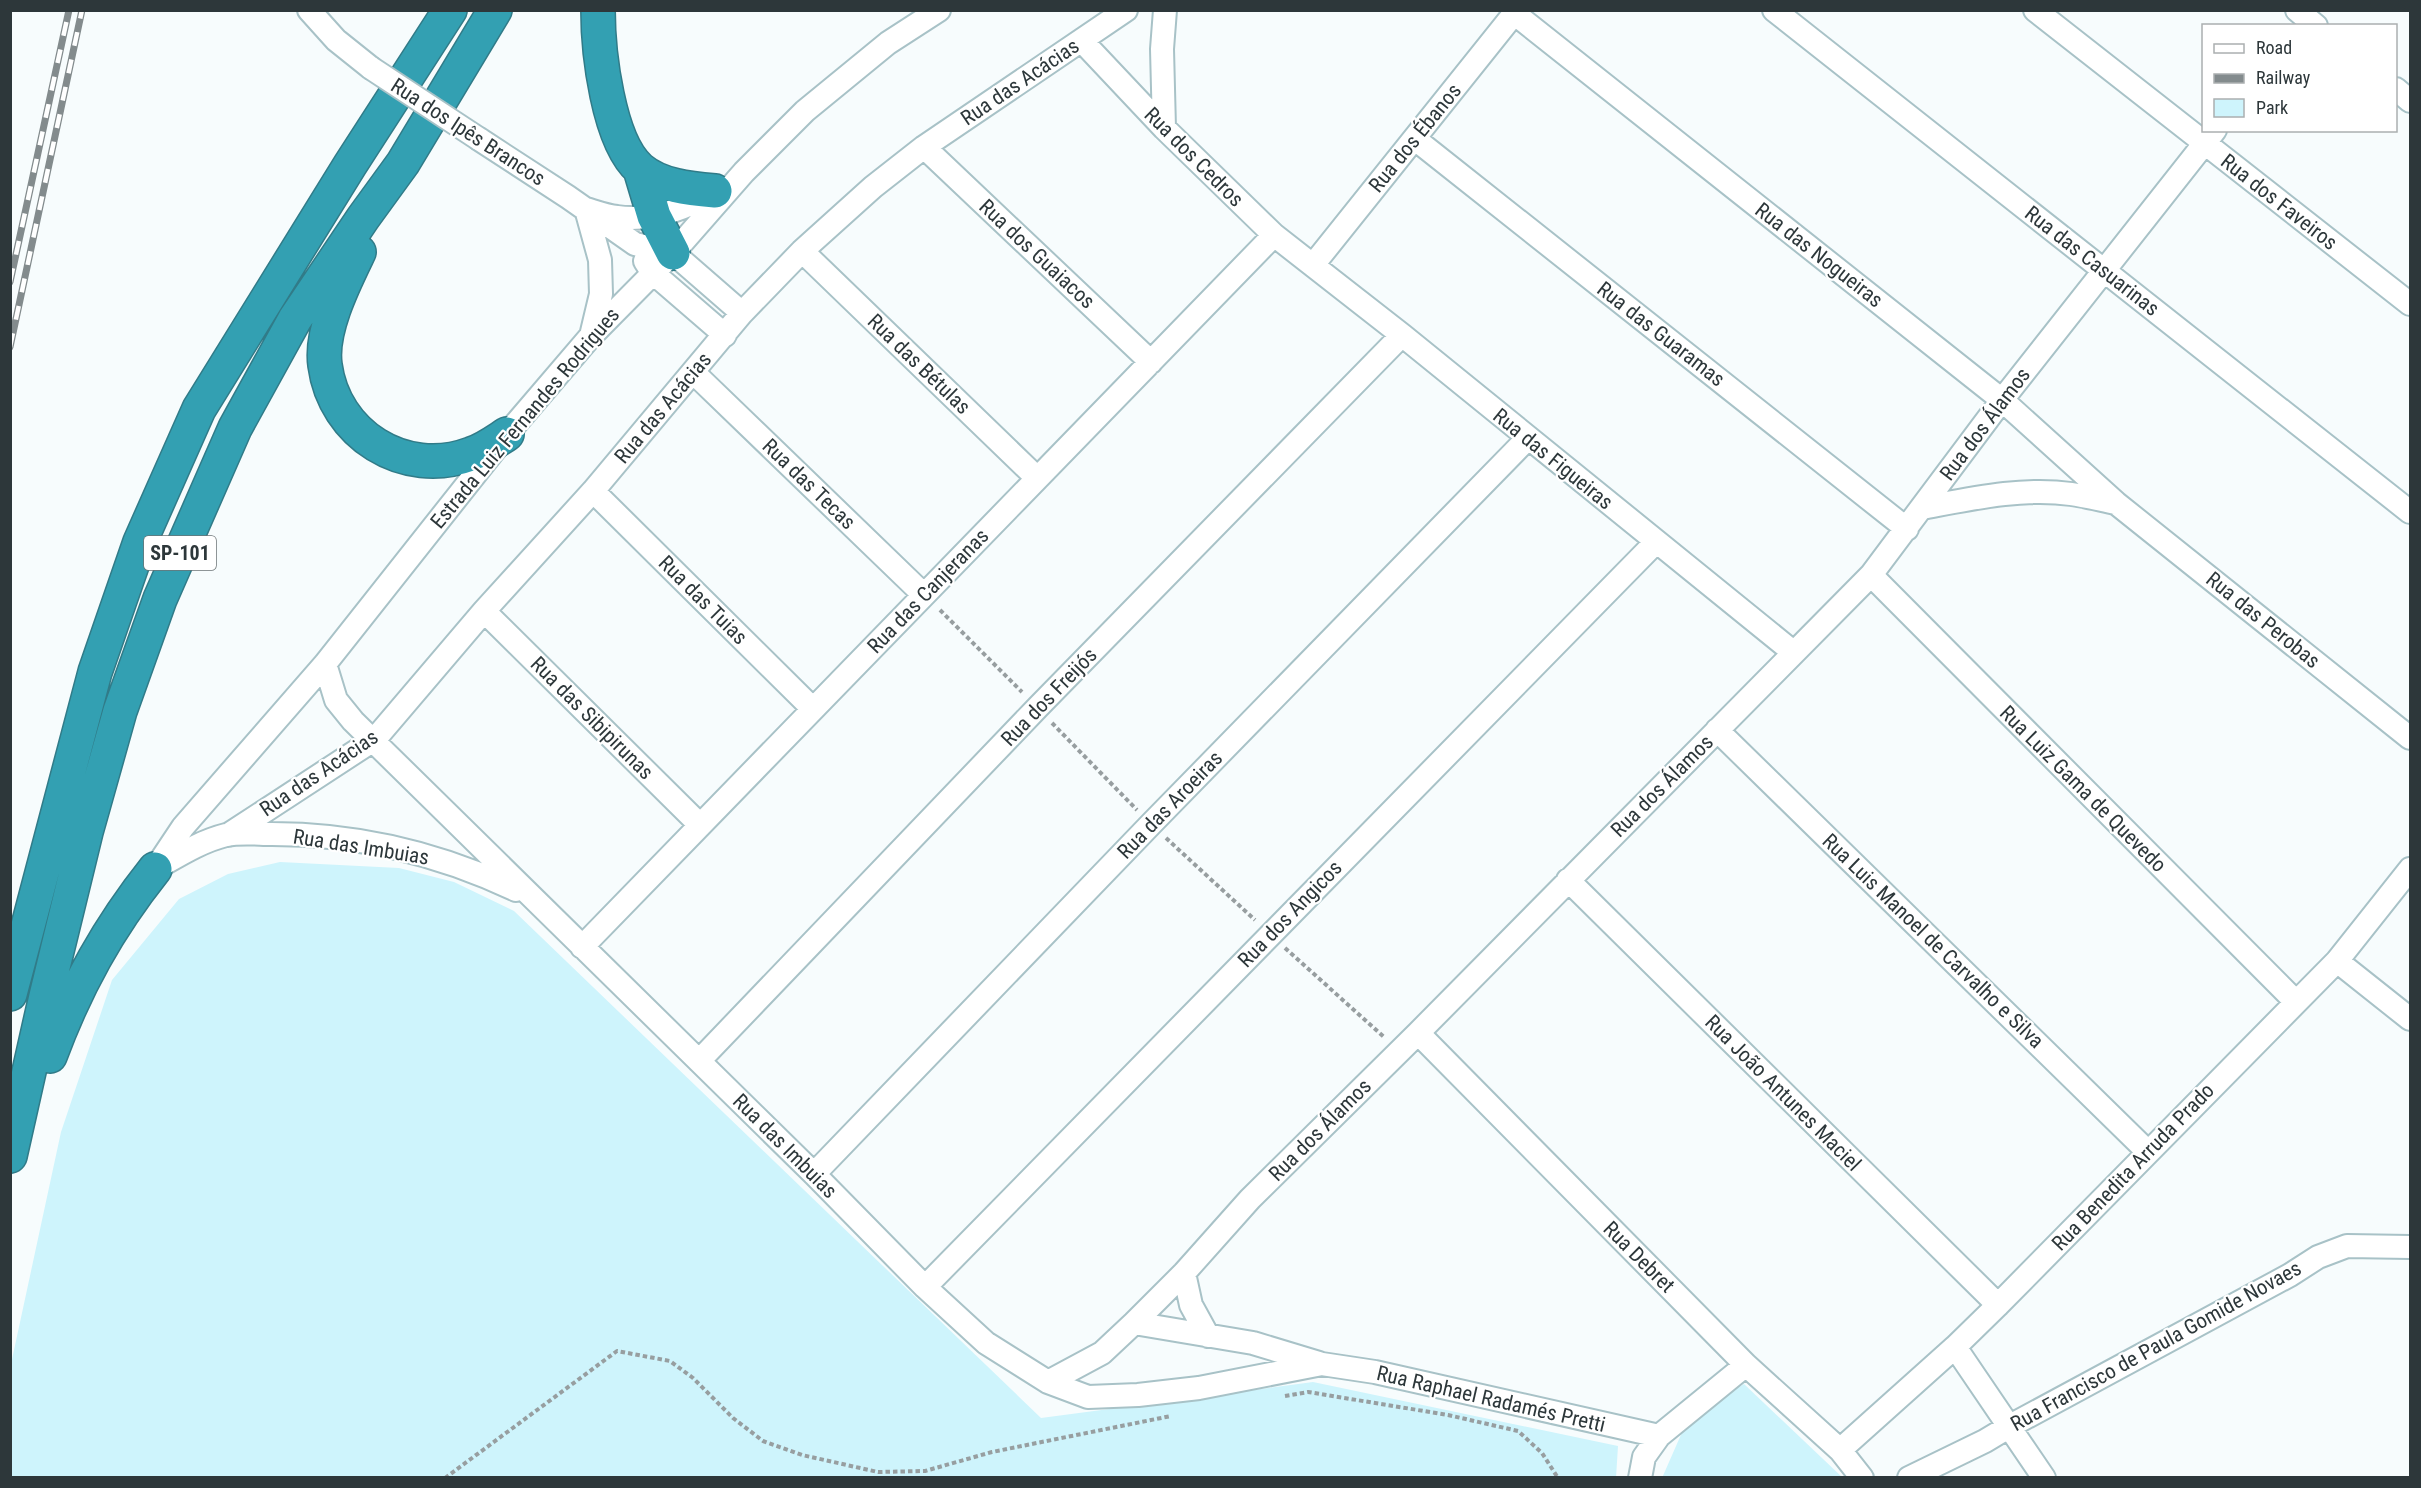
<svg xmlns="http://www.w3.org/2000/svg" width="2421" height="1488" font-family="'Roboto Condensed',sans-serif">
  <style>
    .green { fill: #cef4fc }
    .lines { fill: none; stroke-linecap: round; stroke-linejoin: round }
    .minor-casing { stroke: #a8c2c7; stroke-width: 26 }
    .highway-casing { stroke: #317b88; stroke-width: 36 }
    .path { stroke: #979ea0; stroke-width: 4; stroke-dasharray: 4.5 3; stroke-linecap: butt }
    .minor { stroke: #fff; stroke-width: 22 }
    .highway { stroke: #33a0b2; stroke-width: 33 }
    .rail-casing { stroke: #838b8d; stroke-width: 7 }
    .rail { stroke: #fff; stroke-width: 4.5; stroke-dasharray: 14; stroke-linecap: butt }
    .minor-bridge-casing { stroke: #a8c2c7; stroke-width: 26; stroke-linecap: butt }
    .minor-bridge { stroke: #fff; stroke-width: 22 }
    .labels { text-anchor: middle; dominant-baseline: central; stroke-width: 4.5; stroke-linejoin: round; paint-order: stroke }
    .shield { fill: #fff; stroke: #6c7375; stroke-width: 1.5 }
    .shield-label { font-size: 20px; font-weight: bold; fill: #2d373a }
    .street-label { font-size: 21px; fill: #2d373a; stroke: #fff }
  </style>
  <rect width="100%" height="100%" fill="#f7fcfd"/>
  <!-- green -->
  <path class="green" d="M 280,862 L 399,868 L 454,882 L 514,911 L 1041,1418 L 1313,1382 L 1618,1446 L 1616,1478 L 11,1478 L 11,1364 L 61,1132 L 112,980 L 179,899 L 228,874 Z
    M 1744,1384 L 1842,1477 L 1662,1478 L 1687,1421 Z"/>
  <g class="lines">
    <!-- minor casing -->
    <g class="minor-casing">
      <path id="minor" d="M 309,10 L 336,40 L 371,68
        M 1774,10 L 2410,512
        M 2035,10 L 2410,304
        M 2297,10 L 2316,26
        M 1515,14 L 2002,400 L 2116,503 L 2410,738
        M 1082,41 L 1164,128 L 1274,235 L 1402,335 L 1793,652
        M 2396,89 L 2410,101
        M 1164,128 L 1162,49 L 1165,10
        M 479,139 L 568,197 L 635,244 L 673,253 L 742,313
        M 1415,139 L 1907,529
        M 924,147 L 1151,362
        M 802,251 L 1036,477
        M 645,261 L 652,272 L 725,335
        M 1313,265 L 1517,10
        M 591,336 L 601,294 L 600,260 L 586,209 C 596,212 607,216 617,217 C 652,222 687,208 716,191
        M 694,373 L 924,595
        M 593,491 L 813,709
        M 1922,508 C 1970,499 2022,487 2071,494 C 2086,496 2101,500 2116,503
        M 1871,575 L 2296,1002
        M 484,611 L 700,825
        M 325,664 L 336,700 L 353,721 L 814,1174 L 925,1287 L 986,1343 L 1048,1382 L 1088,1397 L 1138,1395 L 1199,1388 L 1322,1364 L 1375,1372 L 1659,1436
        M 1717,730 L 2148,1152
        M 228,835 L 375,739 L 484,611 L 593,491 L 742,313 L 802,251 L 873,187 L 924,147 L 1126,10
        M 160,866 C 181,854 202,841 226,835 C 240,832 258,834 272,834 C 357,834 440,854 516,890
        M 155,869 L 183,827 L 325,664 L 507,434 L 590,337 L 673,253 L 744,172 L 805,111 L 888,43 L 939,10
        M 1568,880 L 1998,1305
        M 582,947 L 1274,235
        M 2337,961 L 2410,1019
        M 1418,1033 L 1746,1365 L 1840,1450 L 1862,1478
        M 699,1061 L 1038,707 L 1402,335
        M 814,1174 L 1151,824 L 1528,438
        M 1184,1273 L 1191,1305 L 1208,1336
        M 925,1287 L 1656,542
        M 1134,1323 L 1253,1343 L 1319,1363
        M 1955,1347 L 2044,1478
        M 1048,1382 L 1102,1353 L 1134,1323 L 1184,1273 L 1250,1199 L 1418,1033 L 1871,575 L 2002,400 L 2215,130
        M 1840,1450 L 1955,1347 L 1998,1305 L 2337,961 L 2410,869
        M 1640,1478 L 1644,1457 L 1659,1436 L 1746,1365
        M 1909,1478 L 1985,1441 L 2010,1426 L 2290,1275 L 2318,1257 L 2347,1246 L 2410,1247"/>
    </g>
    <!-- highway casing -->
    <g class="highway-casing">
      <path id="highway" d="M 598,10 C 598,52 608,141 640,169 C 660,186 690,189 715,191
        M 640,169 L 654,216 L 673,253
        M 359,252 C 344,283 320,330 325,365 C 334,434 404,479 471,454 C 484,450 496,441 507,434
        M 10,994 L 95,672 L 140,542 L 199,409 L 350,165 L 450,10
        M 50,1056 C 76,986 108,928 155,869
        M 10,1156 L 46,996 L 86,832 L 120,711 L 160,599 L 235,428 L 295,319 L 363,218 L 403,163 L 495,10"/>
    </g>
    <!-- path -->
    <path class="path" d="M 940,610 L 1022,692
      M 1052,723 L 1137,810
      M 1166,838 L 1255,920
      M 1285,948 L 1384,1037
      M 1285,1396 L 1308,1392 L 1448,1415 L 1518,1431 L 1542,1453 L 1558,1478
      M 445,1478 L 617,1351 L 670,1361 L 693,1378 L 733,1418 L 763,1441 L 802,1455 L 878,1472 L 925,1471 L 992,1452 L 1171,1416"/>
    <!-- minor -->
    <use href="#minor" class="minor"/>
    <!-- highway -->
    <use href="#highway" class="highway"/>
    <!-- rail casing -->
    <g class="rail-casing">
      <path id="rail" d="M 10,282 L 69,10
        M 10,347 L 82,10"/>
    </g>
    <!-- rail -->
    <use href="#rail" class="rail"/>
    <!-- minor-bridge casing -->
    <g class="minor-bridge-casing">
      <path id="minor-bridge" d="M 371,68 L 479,139"/>
    </g>
    <!-- minor-bridge -->
    <use href="#minor-bridge" class="minor-bridge"/>
  </g>
  <g class="labels">
    <!-- shield labels -->
    <rect class="shield" x="144" y="536" width="72" height="34" rx="4.5"/>
    <g class="shield-label">
      <text x="180" y="553">SP-101</text>
    </g>
    <!-- street labels -->
    <g class="street-label">
      <text transform="translate(1020 82) rotate(-34)">Rua das Acácias</text>
      <text transform="translate(468 132) rotate(33)">Rua dos Ipês Brancos</text>
      <text transform="translate(1415 138) rotate(-51)">Rua dos Ébanos</text>
      <text transform="translate(1194 157) rotate(45)">Rua dos Cedros</text>
      <text transform="translate(2279 202) rotate(38)">Rua dos Faveiros</text>
      <text transform="translate(1037 254) rotate(43)">Rua dos Guaiacos</text>
      <text transform="translate(1819 255) rotate(38)">Rua das Nogueiras</text>
      <text transform="translate(2092 261) rotate(38)">Rua das Casuarinas</text>
      <text transform="translate(1661 334) rotate(38)">Rua das Guaramas</text>
      <text transform="translate(919 364) rotate(44)">Rua das Bétulas</text>
      <text transform="translate(663 408) rotate(-50)">Rua das Acácias</text>
      <text transform="translate(525 418) rotate(-50)">Estrada Luiz Fernandes Rodrigues</text>
      <text transform="translate(1985 424) rotate(-53)">Rua dos Álamos</text>
      <text transform="translate(1553 459) rotate(39)">Rua das Figueiras</text>
      <text transform="translate(809 484) rotate(44)">Rua das Tecas</text>
      <text transform="translate(928 591) rotate(-46)">Rua das Canjeranas</text>
      <text transform="translate(703 600) rotate(45)">Rua das Tuias</text>
      <text transform="translate(2263 620) rotate(39)">Rua das Perobas</text>
      <text transform="translate(1049 697) rotate(-46)">Rua dos Freijós</text>
      <text transform="translate(592 718) rotate(45)">Rua das Sibipirunas</text>
      <text transform="translate(319 773) rotate(-34)">Rua das Acácias</text>
      <text transform="translate(1662 786) rotate(-45)">Rua dos Álamos</text>
      <text transform="translate(2083 789) rotate(45)">Rua Luiz Gama de Quevedo</text>
      <text transform="translate(1170 805) rotate(-46)">Rua das Aroeiras</text>
      <text transform="translate(361 847) rotate(9)">Rua das Imbuias</text>
      <text transform="translate(1290 914) rotate(-46)">Rua dos Angicos</text>
      <text transform="translate(1933 941) rotate(44)">Rua Luis Manoel de Carvalho e Silva</text>
      <text transform="translate(1783 1093) rotate(45)">Rua João Antunes Maciel</text>
      <text transform="translate(1320 1130) rotate(-45)">Rua dos Álamos</text>
      <text transform="translate(785 1146) rotate(45)">Rua das Imbuias</text>
      <text transform="translate(2133 1167) rotate(-46)">Rua Benedita Arruda Prado</text>
      <text transform="translate(1639 1257) rotate(45)">Rua Debret</text>
      <text transform="translate(2156 1346) rotate(-29)">Rua Francisco de Paula Gomide Novaes</text>
      <text transform="translate(1491 1399) rotate(13)">Rua Raphael Radamés Pretti</text>
    </g>
  </g>
  <!-- border -->
  <rect width="2421" height="1488" fill="none" stroke="#2d373a" stroke-width="24"/>
  <!-- legend -->
  <rect x="2202" y="24" width="195" height="108" fill="#ffffff" stroke="#abafb0" stroke-width="1.5"/>
  <rect x="2214" y="44" width="30" height="9" fill="#ffffff" stroke="#abafb0" stroke-width="1.5"/>
  <text x="2256" y="54" font-size="18" fill="#2d373a">Road</text>
  <rect x="2214" y="74" width="30" height="9" fill="#838b8d" stroke="#abafb0" stroke-width="1.5"/>
  <text x="2256" y="84" font-size="18" fill="#2d373a">Railway</text>
  <rect x="2214" y="99" width="30" height="18" fill="#cef4fc" stroke="#abafb0" stroke-width="1.5"/>
  <text x="2256" y="114" font-size="18" fill="#2d373a">Park</text>
</svg>
